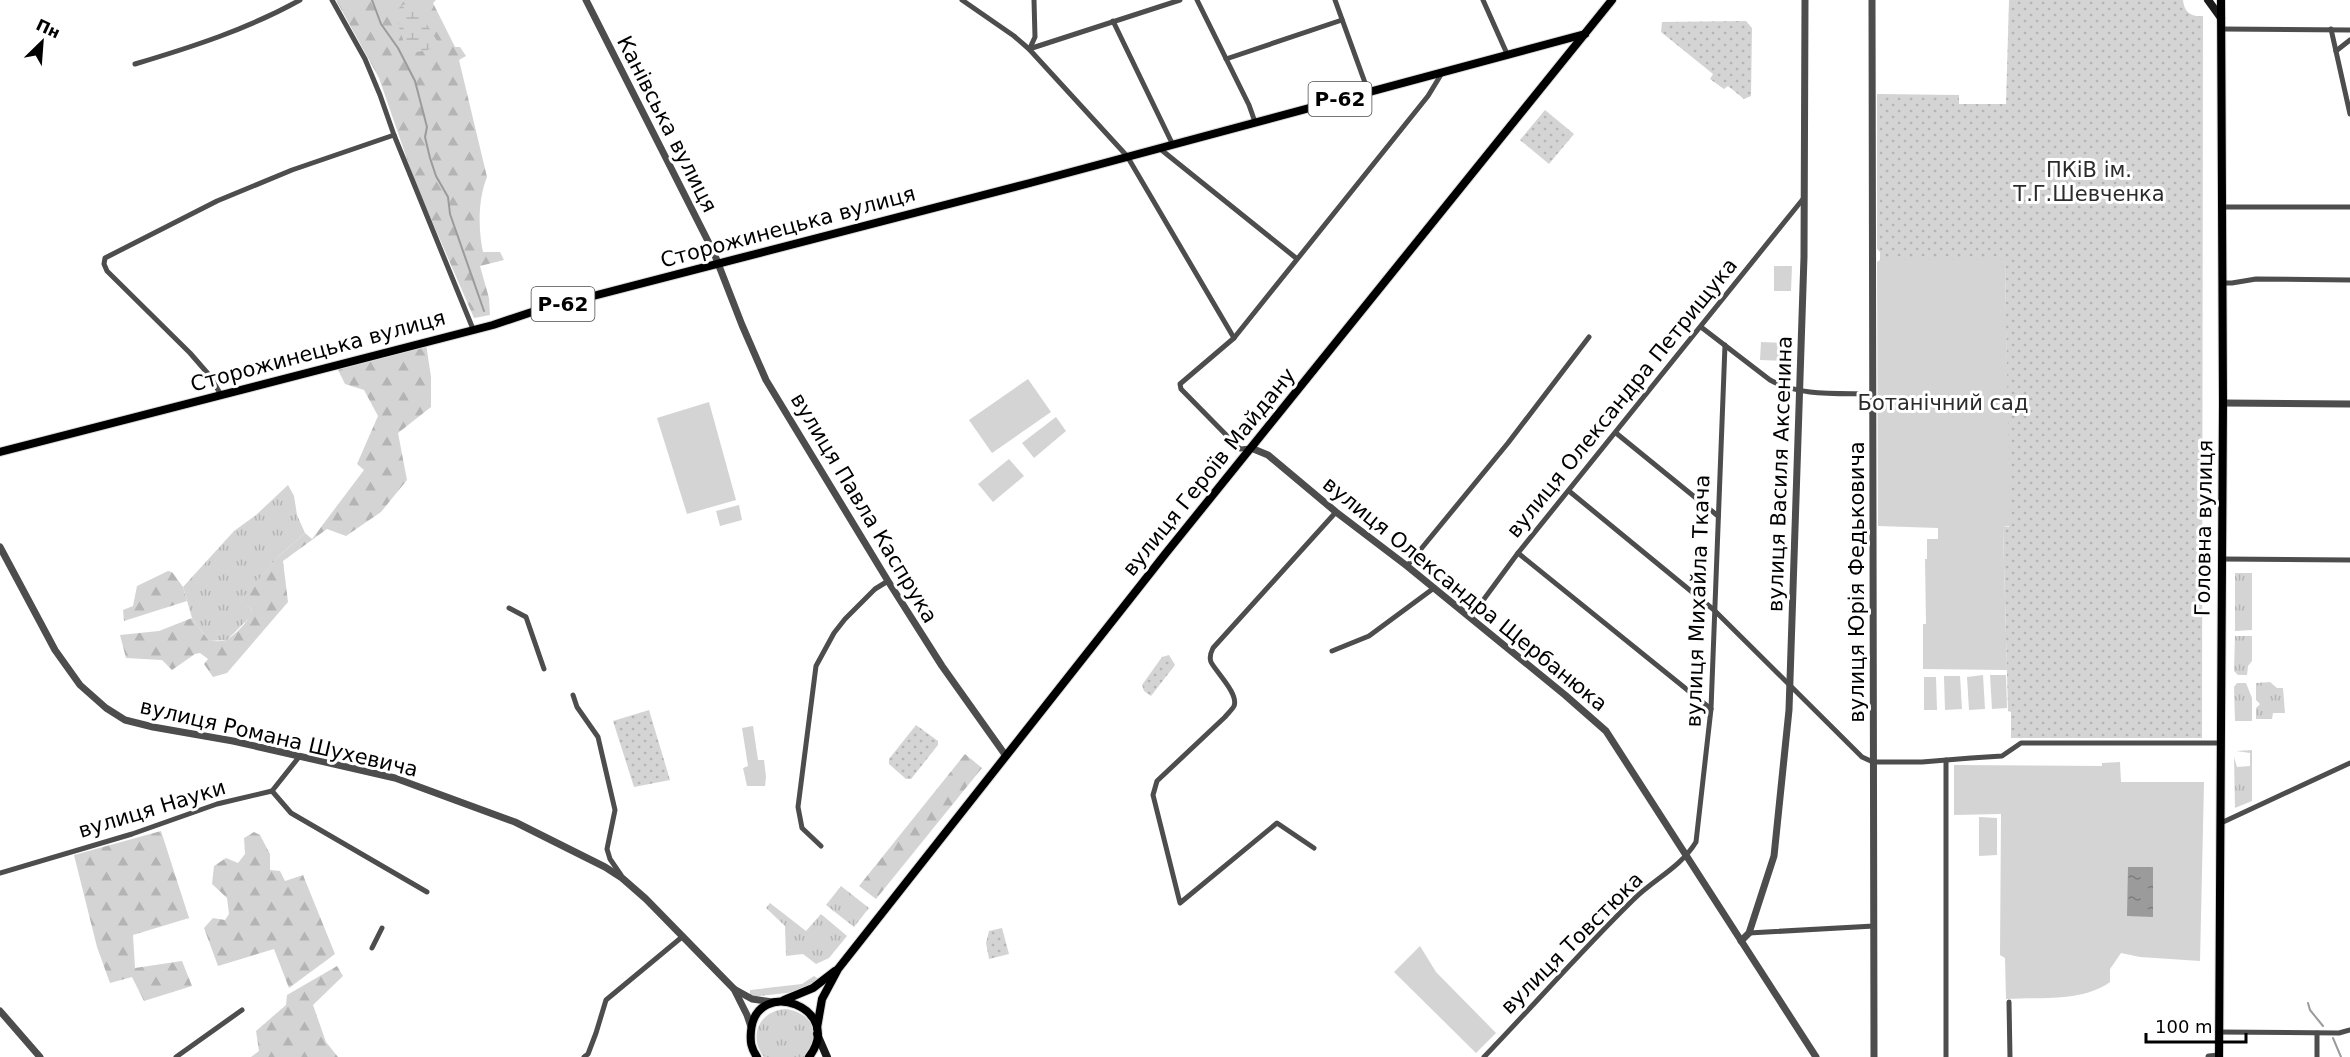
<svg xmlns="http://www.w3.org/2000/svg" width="2350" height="1057" viewBox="0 0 2350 1057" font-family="'DejaVu Sans',sans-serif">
<defs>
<pattern id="grass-tufts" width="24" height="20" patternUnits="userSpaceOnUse" patternTransform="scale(1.5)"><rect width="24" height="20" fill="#d4d4d4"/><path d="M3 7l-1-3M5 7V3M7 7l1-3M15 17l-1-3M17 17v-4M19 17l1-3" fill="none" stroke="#b4b4b4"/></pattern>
<pattern id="forest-firs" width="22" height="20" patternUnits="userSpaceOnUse" patternTransform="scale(1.5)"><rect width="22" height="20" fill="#d4d4d4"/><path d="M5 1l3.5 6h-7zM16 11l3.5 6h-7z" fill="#b4b4b4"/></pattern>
<pattern id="wetland-marsh" width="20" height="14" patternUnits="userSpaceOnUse" patternTransform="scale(1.5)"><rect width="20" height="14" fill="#d4d4d4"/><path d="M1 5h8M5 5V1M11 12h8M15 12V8" fill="none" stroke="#b4b4b4"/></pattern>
<pattern id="park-dots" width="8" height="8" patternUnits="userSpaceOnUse" patternTransform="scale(1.5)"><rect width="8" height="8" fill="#d4d4d4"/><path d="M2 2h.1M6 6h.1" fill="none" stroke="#b4b4b4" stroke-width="1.8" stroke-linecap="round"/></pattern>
<pattern id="water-ripples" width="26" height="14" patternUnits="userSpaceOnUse" patternTransform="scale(1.5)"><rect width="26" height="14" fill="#9b9b9b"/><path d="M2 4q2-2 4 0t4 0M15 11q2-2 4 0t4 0" fill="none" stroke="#7c7c7c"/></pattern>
</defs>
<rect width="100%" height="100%" fill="#fff"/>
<g fill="url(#grass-tufts)">
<polygon points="288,485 294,496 297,515 305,533 279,556 240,602 252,609 251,616 227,640 209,641 192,618 183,587 234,531 256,515"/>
<polygon points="2235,573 2252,573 2252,630 2235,631"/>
<polygon points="2235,636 2252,636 2252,661 2248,666 2247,675 2238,675 2234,671"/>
<polygon points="2270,682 2277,688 2283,688 2285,713 2273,713 2272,719 2256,719 2256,708 2260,704 2256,700 2256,683"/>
<polygon points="2237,683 2246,683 2252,698 2252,721 2235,721 2234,687"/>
<polygon points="2252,750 2252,801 2235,808 2234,757 2237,767 2250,766 2250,753 2236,751"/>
<polygon points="841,886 869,908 854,927 826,905"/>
<polygon points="770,903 806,931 821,914 847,936 829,958 816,964 803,954 786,956 785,926 766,908"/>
<polygon points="814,976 819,979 804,991 750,997 750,990 802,984"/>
<path d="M785,1009c15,1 31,12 28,29 0,6 -5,13 -8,19h-41c-16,-20 -5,-46 21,-48z"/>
</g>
<g fill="url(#forest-firs)">
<path d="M336,0h100l-3,3 22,44h5l6,9 -7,4 28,117c-9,22 -9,52 -4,75h17l4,8 -24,6 9,32 1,17 -16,3 -59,-136 -36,-104z"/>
<path d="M426,344l5,33v30l-33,26 9,47 -26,32 -35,24 -19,-7 -44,32 5,41 -61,71 -14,4 -9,-13 4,-5 -8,-6 -5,1 -23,16 -10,-10 -36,-2 -6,-23 39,-4 33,-13 17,23c6,0 14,1 19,-2 9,-6 23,-20 24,-30l-13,-7 40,-46 26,-23 7,6 52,-69 -7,-6 21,-48 -14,-26 -19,-6 -8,-16z"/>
<polygon points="168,571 172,572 183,587 187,601 124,621 123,610 133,606 137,586"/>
<polygon points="965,754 982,768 876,899 859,886"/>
<polygon points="161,831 189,918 133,935 135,968 182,961 192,986 144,1001 132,977 110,983 97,947 74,855"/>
<polygon points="254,832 260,835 270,854 270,870 280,871 285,881 303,875 335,954 289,988 274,949 218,966 204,928 213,918 225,920 229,914 227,898 212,884 214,866 226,858 238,863 245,854 244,838"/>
<polygon points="337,966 343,976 313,1005 326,1042 338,1057 251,1057 259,1051 256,1031 286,1005 287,995"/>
</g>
<path fill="url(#wetland-marsh)" d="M404,4l14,6 21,34c-7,6 -20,8 -30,9 -4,-5 -13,-34 -14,-42z"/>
<g fill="url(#park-dots)">
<path d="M2009,0h174c1,12 8,17 20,16l-1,722h-191v-26l-3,-1 -5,-184h6l-4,-267h-125v-8l-3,-3v-155l82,1v9h47z"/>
<polygon points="1746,21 1752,28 1751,96 1744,99 1728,86 1724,89 1710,79 1713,74 1661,32 1662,22"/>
<polygon points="1545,110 1574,134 1549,164 1520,140"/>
<polygon points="1169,655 1175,665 1151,696 1144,691 1142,685 1162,657"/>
<polygon points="649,710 670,780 634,787 613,721"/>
<polygon points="916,725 938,741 938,745 911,779 906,779 889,764 889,759"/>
<polygon points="1002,928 1009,954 989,959 986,943 989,931"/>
</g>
<g fill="#d4d4d4">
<polygon points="1880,260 2005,260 2010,526 2003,527 2007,670 1923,669 1923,624 1926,624 1925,559 1927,559 1927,539 1938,539 1938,528 1878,526 1877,262"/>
<polygon points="1774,266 1792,266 1791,291 1774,291"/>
<polygon points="1761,342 1791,343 1790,361 1760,360"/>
<polygon points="1028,379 1051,412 992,453 969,420"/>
<polygon points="709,402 736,500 687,514 657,418"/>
<polygon points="1056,417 1066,431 1034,458 1022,443"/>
<polygon points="1009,459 1024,476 993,502 978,484"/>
<polygon points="739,505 742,520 720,526 716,511"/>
<polygon points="1983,675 1985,709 1969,710 1967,677"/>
<polygon points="1990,675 2006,675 2007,708 1992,709"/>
<polygon points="1944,676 1960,676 1962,709 1945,710"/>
<polygon points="1924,677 1936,677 1937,710 1924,710"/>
<polygon points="753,726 758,760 764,760 766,777 765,786 747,786 743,768 748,766 742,728"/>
<path d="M2120,762l1,20h83l-4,179 -60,-4 -19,-4 -11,16v13c-27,20 -71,15 -104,17l-1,-41 -5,-3 1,-141 -47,1v-50l148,1v-3z"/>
<polygon points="1979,817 1997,818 1997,855 1979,856"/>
<polygon points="1420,946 1436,972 1496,1033 1476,1053 1394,972"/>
</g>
<polygon fill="url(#water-ripples)" points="2128,867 2153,867 2153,917 2127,916"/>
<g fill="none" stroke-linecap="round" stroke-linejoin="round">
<g stroke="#9b9b9b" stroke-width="2">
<polyline points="372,0 381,24 398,48 415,81 427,127 425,137 430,158 436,176 448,197 450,214 484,311"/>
<polyline points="2308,1003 2310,1010 2323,1026"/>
<polyline points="2333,1038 2341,1057"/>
</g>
<g stroke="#dbdbdb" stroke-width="10">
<g id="primary">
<polyline points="0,452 493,325 535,311 1030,183 1585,34"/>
<polyline points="784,1000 813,988 835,971"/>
<polyline points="817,1028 822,999 838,969 1166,553 1612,0"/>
<path d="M757,1057c-6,-9 -7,-15 -6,-26 5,-56 95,-23 58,26"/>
<polyline points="2219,1057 2223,403 2221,0"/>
</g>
</g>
<g stroke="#4d4d4d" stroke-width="5">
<polyline points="332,0 365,59 380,95 394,135 473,329"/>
<polyline points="962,0 1014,36 1029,49 1127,156 1234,338"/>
<polyline points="1197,0 1249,105 1255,122"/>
<polyline points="1335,0 1368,91"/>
<polyline points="1483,0 1508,56"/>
<polyline points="1113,21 1172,143"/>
<polyline points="2221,29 2350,30"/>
<polyline points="2331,29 2350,114"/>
<polyline points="1030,48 1035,37 1034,0"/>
<polyline points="1029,49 1180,0"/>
<polyline points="2336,51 2350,40"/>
<polyline points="1226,59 1342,20"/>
<path d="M135,64c57,-17 113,-35 165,-64"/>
<polyline points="1159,148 1296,258"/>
<polyline points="2223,207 2350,207"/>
<polyline points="2222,283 2232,283 2256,279 2350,280"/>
<path d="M1701,327l69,53c31,17 68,13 103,14"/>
<polyline points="221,395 210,376 190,353 107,271 104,264 105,258 217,201 292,170 394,135"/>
<polyline points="1616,433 1718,516"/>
<polyline points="1251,448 1240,449 1181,389 1180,384 1234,338 1428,96 1442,73"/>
<polyline points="1569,491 1714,610 1862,757 1873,762 1922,762 1971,758 2002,756 2021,743 2220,743"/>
<polyline points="1518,553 1711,709"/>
<polyline points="2222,559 2350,560"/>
<polyline points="1407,566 1508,443 1589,337"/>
<polyline points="509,608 526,617 544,669"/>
<polyline points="1470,618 1518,553 1803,199"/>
<polyline points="1332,651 1369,636 1434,588"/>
<polyline points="573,695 577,707 598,737 615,810 607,849 610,859 621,875"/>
<polyline points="272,791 291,813 427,892"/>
<polyline points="2221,823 2350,763"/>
<polyline points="821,846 802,828 798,807 816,666 834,633 845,619 875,589 888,581"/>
<path d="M1314,848l-37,-25 -97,80 -27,-108 4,-14 68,-64c2,-3 7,-7 9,-11 5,-12 -18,-34 -23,-44 -2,-5 0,-10 2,-14l123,-136"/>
<polyline points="0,873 132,834 217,804 272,791 299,757"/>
<polyline points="1749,933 1874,926"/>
<polyline points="372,948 382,928"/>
<polyline points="2009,1002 2010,1057"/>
<polyline points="2218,1032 2339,1033 2350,1030"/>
<polyline points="2317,1033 2317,1057"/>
<polyline points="176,1057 242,1010"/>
<polyline points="584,1057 588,1054 596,1033 606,1000 682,937"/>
<path d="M1484,1057c50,-52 97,-106 149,-157 21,-21 47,-32 63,-58l15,-133 14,-364"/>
<polyline points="1946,1057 1946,760"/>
</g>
<g stroke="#4d4d4d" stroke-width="7">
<polyline points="586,0 714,253 742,325 766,380 888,581 942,666 1006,756"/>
<polyline points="1872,0 1874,1057"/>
<polyline points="2223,403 2350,404"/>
<polyline points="1251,448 1268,455 1336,512 1407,566 1565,695 1606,731 1816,1057"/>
<polyline points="0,547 55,650 80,685 106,708 125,720 153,727 233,741 395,778 515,822 605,867 622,878 646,899 734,989 747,1015 751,1027"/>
<polyline points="1741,941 1749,933 1774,856 1789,710 1804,257 1805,0"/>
<polyline points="734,989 752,999 773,1002"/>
<polyline points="0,1011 40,1057"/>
<polyline points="2209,1057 2219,1056"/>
</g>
<g stroke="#1a1a1a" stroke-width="8">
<polyline points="2208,0 2221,18"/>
<polyline points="817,1034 827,1057"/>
</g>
<use href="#primary" stroke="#000" stroke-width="8"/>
</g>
<g text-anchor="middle" stroke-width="6" stroke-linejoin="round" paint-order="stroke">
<g fill="#fff" stroke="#4c4c4c" stroke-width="1.5">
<rect x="1308.5" y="82" width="63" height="34" rx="4.5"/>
<rect x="531.5" y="287" width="63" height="34" rx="4.5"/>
</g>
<g font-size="20" font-weight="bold" fill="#000">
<text x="1340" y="106">Р-62</text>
<text x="563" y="311">Р-62</text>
</g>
<g font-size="21" fill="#000" stroke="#fff">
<text transform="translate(667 124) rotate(63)" y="7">Канівська вулиця</text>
<text transform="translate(788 227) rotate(-15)" y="7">Сторожинецька вулиця</text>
<text transform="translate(318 351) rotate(-15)" y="7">Сторожинецька вулиця</text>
<text transform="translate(1622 398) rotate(-51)" y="7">вулиця Олександра Петрищука</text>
<text transform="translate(1209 472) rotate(-51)" y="7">вулиця Героїв Майдану</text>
<text transform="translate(1780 474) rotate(-88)" y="7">вулиця Василя Аксенина</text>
<text transform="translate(864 508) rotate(59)" y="7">вулиця Павла Каспрука</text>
<text transform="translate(2204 528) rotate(-89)" y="7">Головна вулиця</text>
<text transform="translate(1857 582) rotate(-90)" y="7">вулиця Юрія Федьковича</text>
<text transform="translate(1465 594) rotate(39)" y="7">вулиця Олександра Щербанюка</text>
<text transform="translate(1698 601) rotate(-88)" y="7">вулиця Михайла Ткача</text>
<text transform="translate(279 738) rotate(13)" y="7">вулиця Романа Шухевича</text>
<text transform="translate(152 809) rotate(-17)" y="7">вулиця Науки</text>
<text transform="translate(1572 943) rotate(-45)" y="7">вулиця Товстюка</text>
</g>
<g font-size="21" fill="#2b2b2b" stroke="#fff">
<text x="2089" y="177">ПКіВ ім.<tspan x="2089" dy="24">Т.Г.Шевченка</tspan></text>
<text x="1943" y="410">Ботанічний сад</text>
</g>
</g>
<g transform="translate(42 42) rotate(25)" stroke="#ffffff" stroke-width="4.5" paint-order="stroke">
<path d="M0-4.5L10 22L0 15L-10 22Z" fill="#000000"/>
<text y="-9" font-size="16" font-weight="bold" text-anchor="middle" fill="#000000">Пн</text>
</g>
<path d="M2146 1033v9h100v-9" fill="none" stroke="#000000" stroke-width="3"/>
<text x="2155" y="1033" font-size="18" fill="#000000" stroke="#ffffff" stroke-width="4.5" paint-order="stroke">100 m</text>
</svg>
